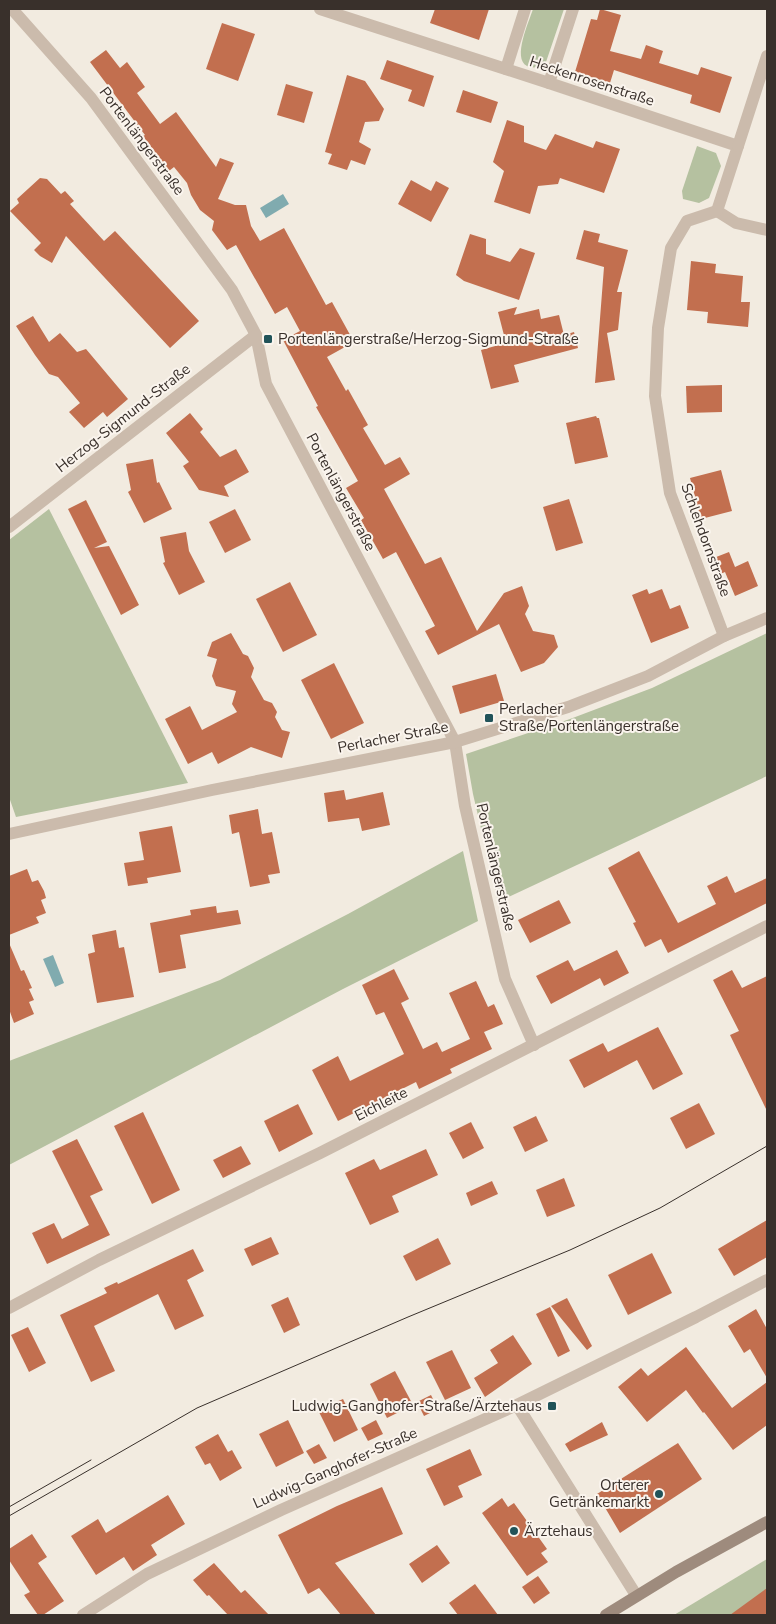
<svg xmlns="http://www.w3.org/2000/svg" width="776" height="1624" viewBox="0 0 776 1624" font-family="'Nunito Sans',sans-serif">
<rect width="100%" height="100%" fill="#f2ebe0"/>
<g fill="#b5c1a0">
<path d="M533,9h31l-18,53c-7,5 -11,7 -19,4 -15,-8 2,-44 6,-57z"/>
<polygon points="697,146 716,153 721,166 709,198 699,203 683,199 682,191"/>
<polygon points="49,509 188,783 16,817 9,797 9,540"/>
<polygon points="767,633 767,776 498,902 473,794 466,754 570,719 652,688"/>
<polygon points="463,851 478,921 343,989 9,1165 9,1061 220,980 348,914"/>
<polygon points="767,1559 767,1615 674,1615"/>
</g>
<g fill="#80abaf">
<polygon points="283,194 289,204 266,218 260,208"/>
<polygon points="53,955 64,983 55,987 43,959"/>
</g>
<g fill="#c26f4f">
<polygon points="435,9 489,9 479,40 430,23"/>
<polygon points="600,9 621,15 610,51 641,59 646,45 663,51 659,63 698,75 701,67 732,77 720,113 690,103 692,95 614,70 610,83 575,72 591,19 597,20"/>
<polygon points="222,23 255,34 238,81 206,69"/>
<polygon points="106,50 120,68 127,62 145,87 137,93 160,124 176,112 216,167 220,158 234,163 218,199 235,205 246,205 251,226 260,241 284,228 326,305 332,302 354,342 327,357 346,391 348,389 368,425 363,428 385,465 400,457 410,474 384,489 425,564 441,557 477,631 504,593 522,586 529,606 525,614 533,631 554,635 558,647 544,663 521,672 499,624 438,655 425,631 435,626 396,552 383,559 361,520 364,518 346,488 358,481 316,407 318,406 283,340 300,331 287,307 275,314 236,245 227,250 212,230 214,221 200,210 191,195 187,183 174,167 169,171 143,136 145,135 90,62"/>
<polygon points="387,60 434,76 424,107 408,101 412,90 380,79"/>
<polygon points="347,75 365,81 384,109 379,121 365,122 359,142 371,149 365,165 351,160 347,170 328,164 332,154 325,152"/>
<polygon points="286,84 313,92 304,123 277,115"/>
<polygon points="463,90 498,102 491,123 456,112"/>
<polygon points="507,120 524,126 524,142 546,150 555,134 593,148 596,141 620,149 604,193 560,178 558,184 538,186 530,214 494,202 504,171 493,162"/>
<polygon points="40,178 47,179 61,194 65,191 74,201 70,204 104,241 115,231 199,321 170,348 66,236 52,263 40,256 34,250 41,243 10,211 19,203 17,199"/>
<polygon points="411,180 431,191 436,181 449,188 431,222 398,204"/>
<polygon points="584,230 600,234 598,242 628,250 617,292 622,292 618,330 607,333 615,380 595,383 604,267 576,259"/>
<polygon points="470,234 486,239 486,254 510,262 520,248 535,253 519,300 464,281 456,275"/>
<polygon points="691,261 716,264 715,273 743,276 741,302 750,302 748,327 707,323 708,312 687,310"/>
<polygon points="517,307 514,315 539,309 541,319 559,315 564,335 574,332 578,348 514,365 519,382 491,389 481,350 506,343 498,312"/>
<polygon points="33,316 49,342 60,333 77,352 86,349 128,399 107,417 103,412 84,428 69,412 80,403 58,377 49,374 35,355 16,326"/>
<polygon points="722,385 722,412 687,413 686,386"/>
<polygon points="190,413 203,429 200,432 220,457 236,449 249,472 224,486 229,497 199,490 183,466 189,462 166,433"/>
<polygon points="596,416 597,418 599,418 608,457 575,464 566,423"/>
<polygon points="153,459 157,483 159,482 172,509 144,523 128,492 131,490 126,464"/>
<polygon points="721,470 732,511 701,519 690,478"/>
<polygon points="569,499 583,543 556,551 543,507"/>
<polygon points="86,500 107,542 94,548 109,546 139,605 121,615 68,509"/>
<polygon points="235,509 251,540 225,553 209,522"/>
<polygon points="186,532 189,551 205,582 179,595 163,563 165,562 160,537"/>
<polygon points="729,552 735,567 748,561 758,586 735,596 725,572 718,575 711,559"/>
<polygon points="290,582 317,635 283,652 256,599"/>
<polygon points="647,589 649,594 662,589 670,609 680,605 689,628 651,643 632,595"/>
<polygon points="231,633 243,654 248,656 254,668 251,677 264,700 272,703 277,712 275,717 282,730 290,732 282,758 251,747 218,764 212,752 188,764 165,719 190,706 202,730 237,712 232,704 236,691 216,686 212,676 217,659 207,656 212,642"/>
<polygon points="334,663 364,723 331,739 301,680"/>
<polygon points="496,674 504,701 460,714 452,686"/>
<polygon points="344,790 346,800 383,792 390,825 362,831 359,818 328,822 324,793"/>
<polygon points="258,809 262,834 272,832 280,873 268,875 270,883 250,887 239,832 232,834 229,815"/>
<polygon points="172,826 181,872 147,878 148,883 128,886 124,863 144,860 139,832"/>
<polygon points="639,851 678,923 716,904 707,886 727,876 735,893 767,878 767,903 668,953 661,939 645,947 633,923 636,922 608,868"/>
<polygon points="27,869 32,882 38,880 44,891 46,898 41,900 46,913 36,917 39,923 9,935 9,876"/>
<polygon points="559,900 571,923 530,943 518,920"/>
<polygon points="216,906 217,913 238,910 241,924 180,935 186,968 159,973 150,923 191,915 190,910"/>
<polygon points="116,930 119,948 124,947 134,997 97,1003 88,954 95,952 92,935"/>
<polygon points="9,943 21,971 24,970 32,988 29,989 34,1000 29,1002 34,1014 14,1023 9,1009"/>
<polygon points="617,950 629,973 604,986 600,978 551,1004 536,976 568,960 574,971"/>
<polygon points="394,969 409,999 401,1003 423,1049 437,1042 442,1052 470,1039 449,993 476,981 488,1007 494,1004 503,1024 484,1032 492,1049 450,1069 452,1073 419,1089 416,1082 338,1121 312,1070 338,1056 350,1081 404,1054 384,1012 376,1015 362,985"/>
<polygon points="732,970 742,988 767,976 767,1111 730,1035 739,1031 713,980"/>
<polygon points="658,1027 683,1074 653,1090 637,1060 584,1088 569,1060 603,1043 608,1052"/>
<polygon points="699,1103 715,1134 686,1149 670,1118"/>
<polygon points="298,1104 313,1134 279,1152 264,1121"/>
<polygon points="143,1112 180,1190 152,1204 114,1126"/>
<polygon points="536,1116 548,1141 525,1152 513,1127"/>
<polygon points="471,1122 484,1148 463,1159 449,1133"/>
<polygon points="77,1139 103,1190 90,1196 110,1235 47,1264 32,1233 54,1223 62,1239 89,1225 52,1151"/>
<polygon points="241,1146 251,1164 223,1178 213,1160"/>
<polygon points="426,1149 438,1175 392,1196 399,1212 370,1225 345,1173 374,1159 380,1170"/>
<polygon points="564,1178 575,1206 547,1217 536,1190"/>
<polygon points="492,1181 498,1194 471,1206 466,1193"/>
<polygon points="767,1220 767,1257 734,1276 718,1249"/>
<polygon points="271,1237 279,1254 252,1266 244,1249"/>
<polygon points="438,1238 451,1264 416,1281 403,1256"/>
<polygon points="193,1249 204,1271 187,1280 204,1316 175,1330 158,1294 94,1326 115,1371 91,1382 60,1315 107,1293 104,1288 117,1282 118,1284"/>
<polygon points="652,1253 672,1293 628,1315 608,1275"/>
<polygon points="288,1297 300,1325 284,1333 271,1305"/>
<polygon points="567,1298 592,1346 587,1350 551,1306"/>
<polygon points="550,1307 570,1351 558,1357 536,1314"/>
<polygon points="756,1309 767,1329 767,1378 750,1349 744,1353 728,1326"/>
<polygon points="28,1327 46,1363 29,1372 11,1335"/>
<polygon points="513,1335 532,1364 485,1397 474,1378 498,1363 490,1350"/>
<polygon points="686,1347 732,1408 767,1382 767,1425 733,1450 704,1412 703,1413 686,1390 647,1422 618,1387 641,1368 648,1376"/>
<polygon points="452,1350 471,1388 445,1400 426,1362"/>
<polygon points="395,1371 413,1405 387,1418 370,1384"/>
<polygon points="431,1395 438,1409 424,1416 417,1402"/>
<polygon points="343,1399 358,1430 334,1442 318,1410"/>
<polygon points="288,1420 304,1453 276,1467 259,1434"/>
<polygon points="376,1420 383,1434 368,1441 361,1428"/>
<polygon points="602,1422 608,1435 570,1452 565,1444"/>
<polygon points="218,1434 228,1452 232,1450 242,1468 220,1481 210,1463 205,1465 195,1447"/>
<polygon points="678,1443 702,1479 620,1533 597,1494"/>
<polygon points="319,1444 327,1458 314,1464 306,1451"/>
<polygon points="470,1449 482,1475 458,1486 463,1497 444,1506 426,1469"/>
<polygon points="382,1487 403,1534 335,1563 376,1615 341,1615 319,1588 308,1594 278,1535 337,1506"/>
<polygon points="168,1495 185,1524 151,1545 157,1555 133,1571 124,1557 96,1575 71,1536 98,1519 106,1533"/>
<polygon points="502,1498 508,1507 514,1503 547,1549 541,1553 548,1562 527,1576 482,1513"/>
<polygon points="32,1534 47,1557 38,1563 64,1601 43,1615 38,1615 24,1595 30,1592 9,1560 9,1549"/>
<polygon points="437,1545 450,1563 422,1583 409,1564"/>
<polygon points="214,1563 241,1593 245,1590 269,1615 228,1615 209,1595 207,1596 193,1580"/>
<polygon points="538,1576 550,1593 534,1604 522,1587"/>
<polygon points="475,1584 498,1615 458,1615 449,1603"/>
<polygon points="767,1588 767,1615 730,1615"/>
</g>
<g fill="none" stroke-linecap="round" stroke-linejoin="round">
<g stroke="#cbbbac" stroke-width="12">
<polyline points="12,9 91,98 232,290 256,335 266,384 455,742 465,806 505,979 534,1045"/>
<polyline points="320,9 549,83 738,146 717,211 736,223 767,230"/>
<polyline points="506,69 525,9"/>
<polyline points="549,83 573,9"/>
<polyline points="738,146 767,56"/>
<polyline points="717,211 687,221 671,248 658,328 655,396 670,493 724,636"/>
<polyline points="9,527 256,335"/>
<polyline points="9,834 212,790 455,742 568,707 648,676 724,636 767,618"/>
<polyline points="9,1308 99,1260 320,1153 767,926"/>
<polyline points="517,1405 636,1595"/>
<polyline points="83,1615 147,1574 281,1510 517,1405 696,1317 767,1280"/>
</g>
<polyline stroke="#9e8b7d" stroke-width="12" points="606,1615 676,1572 767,1522"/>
<g stroke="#39302b" stroke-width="1">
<polyline points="9,1507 91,1460"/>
<polyline points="9,1516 197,1408 408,1317 570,1250 660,1208 767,1146"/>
</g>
</g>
<g fill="#215359" stroke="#faf4ed" stroke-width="2">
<rect x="263" y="334" width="10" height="10" rx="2.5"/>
<rect x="484" y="713" width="10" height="10" rx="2.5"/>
<rect x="547" y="1401" width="10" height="10" rx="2.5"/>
<circle cx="659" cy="1494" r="5"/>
<circle cx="514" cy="1531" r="5"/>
</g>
<g text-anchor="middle" stroke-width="4" stroke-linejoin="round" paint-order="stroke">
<g font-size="15" fill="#39302b" stroke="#faf4ed">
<text transform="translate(592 81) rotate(18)" y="5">Heckenrosenstraße</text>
<text transform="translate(142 141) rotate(53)" y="5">Portenlängerstraße</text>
<text transform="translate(123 418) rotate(-38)" y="5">Herzog-Sigmund-Straße</text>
<text transform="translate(341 492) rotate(62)" y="5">Portenlängerstraße</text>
<text transform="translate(706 540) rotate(70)" y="5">Schlehdornstraße</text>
<text transform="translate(393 737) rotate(-11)" y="5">Perlacher Straße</text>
<text transform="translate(496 867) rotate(77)" y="5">Portenlängerstraße</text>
<text transform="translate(381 1104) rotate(-27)" y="5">Eichleite</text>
<text transform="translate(335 1468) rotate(-24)" y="5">Ludwig-Ganghofer-Straße</text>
</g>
<g font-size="15" fill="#39302b" stroke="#faf4ed" text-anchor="start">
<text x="278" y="344">Portenlängerstraße/Herzog-Sigmund-Straße</text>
<text x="499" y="714">Perlacher<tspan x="499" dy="17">Straße/Portenlängerstraße</tspan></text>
<text x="542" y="1411" text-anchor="end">Ludwig-Ganghofer-Straße/Ärztehaus</text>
<text x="649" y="1490" text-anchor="end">Orterer<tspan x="649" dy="17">Getränkemarkt</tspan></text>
<text x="524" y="1536">Ärztehaus</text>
</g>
</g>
<rect width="776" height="1624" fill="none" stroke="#39302b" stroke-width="20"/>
</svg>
